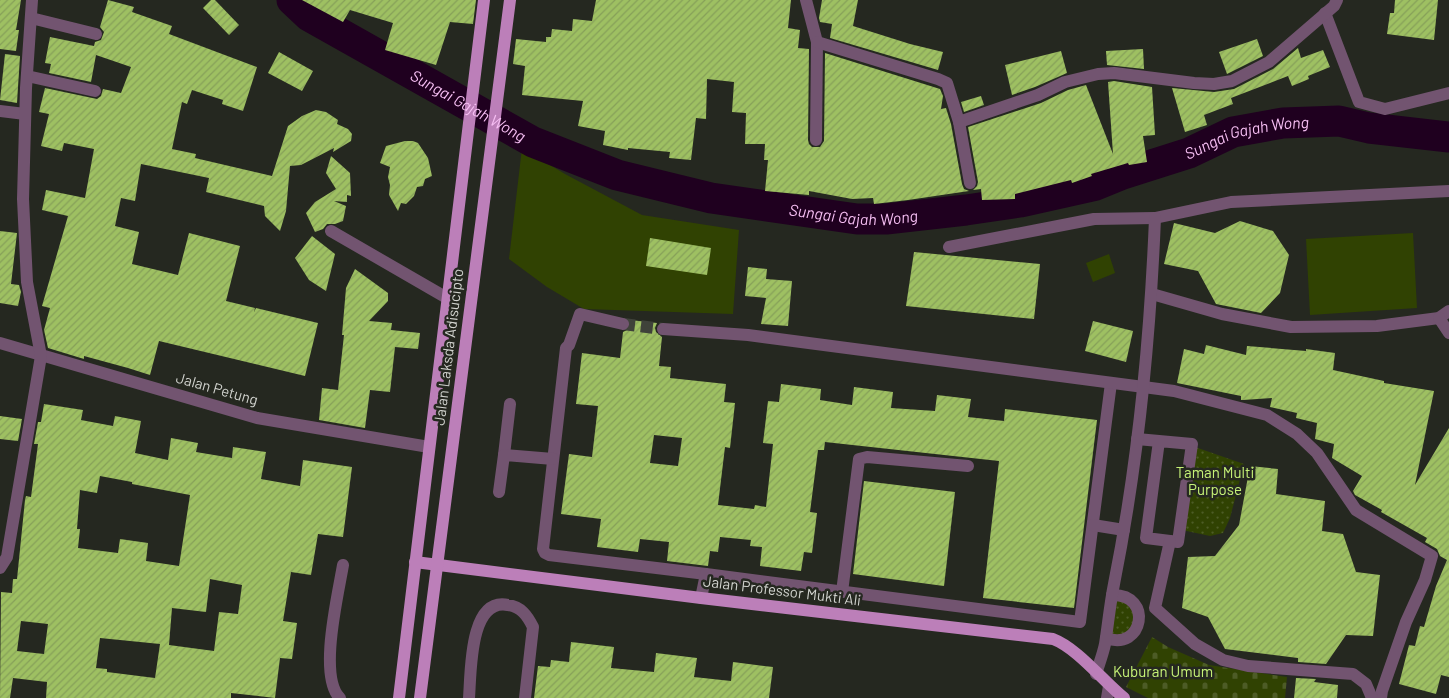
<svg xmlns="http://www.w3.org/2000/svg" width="1449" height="698" viewBox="0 0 1449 698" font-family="Barlow,sans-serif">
<defs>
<pattern id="cemetery-stones" width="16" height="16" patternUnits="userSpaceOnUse" patternTransform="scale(1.25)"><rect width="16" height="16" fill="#304202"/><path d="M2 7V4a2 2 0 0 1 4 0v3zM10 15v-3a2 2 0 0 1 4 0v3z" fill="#4d5c26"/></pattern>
<pattern id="park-dots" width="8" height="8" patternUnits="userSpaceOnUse" patternTransform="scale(1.25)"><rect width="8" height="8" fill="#304202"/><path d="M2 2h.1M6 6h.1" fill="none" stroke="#4d5c26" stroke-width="1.8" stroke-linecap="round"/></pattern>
<pattern id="building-hatch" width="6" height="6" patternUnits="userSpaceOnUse" patternTransform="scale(1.25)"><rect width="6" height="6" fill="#9ec062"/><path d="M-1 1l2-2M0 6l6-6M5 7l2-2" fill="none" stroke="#86a059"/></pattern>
</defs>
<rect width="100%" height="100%" fill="#252820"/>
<polygon fill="url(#cemetery-stones)" points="1152,637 1168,647 1209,665 1287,677 1285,698 1148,698 1126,687"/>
<g fill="url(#park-dots)">
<polygon points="1195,447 1244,464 1230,518 1223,533 1210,536 1182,530"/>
<polygon points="1113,596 1131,601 1136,628 1111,639"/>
</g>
<g fill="#304202">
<polygon points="522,148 565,174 642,215 739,230 733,314 584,309 547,287 509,259"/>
<polygon points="1413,233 1417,308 1310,315 1306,239"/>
<polygon points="1109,254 1115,273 1093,282 1086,263"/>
</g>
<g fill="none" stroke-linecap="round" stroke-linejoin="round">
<path stroke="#1f001f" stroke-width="31" id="s1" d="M292,0l17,16 224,126 84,33 94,23 146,21h29l80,-9 54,-8 76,-17 27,-11 66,-21 44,-21 50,-9 56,-2 30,7 80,9"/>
</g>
<g fill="url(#building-hatch)" fill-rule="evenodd">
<polygon points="0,0 21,0 16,30 19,30 16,51 0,49"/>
<polygon points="108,0 134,7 132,12 172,26 169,34 257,67 243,111 222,104 223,100 192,90 187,104 182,102 172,149 196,154 195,158 272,176 288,126 302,116 316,110 326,112 338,120 337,124 348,129 352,134 351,141 333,152 334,148 301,165 290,166 286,211 280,231 265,216 264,206 206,192 209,178 141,164 135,201 121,198 115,226 139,232 132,264 178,275 189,233 240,246 226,301 255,308 254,312 256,308 318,323 305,376 159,341 150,375 128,368 84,356 84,359 48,348 44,330 50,308 42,306 68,216 42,210 46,190 85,198 94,149 64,143 62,151 41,146 49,114 39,112 45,88 97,99 101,96 103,89 121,93 131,67 96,55 91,82 49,73 51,64 45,63 50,37 94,46 95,42 101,40 104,32 100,27"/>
<polygon points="211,0 215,0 239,25 229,35 203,8"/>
<polygon points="302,0 476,0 473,24 450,22 436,65 385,50 393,23 350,10 343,22"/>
<polygon points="596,0 791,0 788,28 800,30 798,48 809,49 808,140 809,144 812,147 820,147 824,141 825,53 940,89 943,96 941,109 946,108 951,124 962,184 964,189 969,191 908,200 874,204 873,198 852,199 809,191 809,195 765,191 768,160 764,160 765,144 745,144 746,113 732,112 734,82 707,79 706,119 696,118 691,160 669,158 670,152 628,148 628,150 603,145 605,131 578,126 583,101 522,95 525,66 513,64 516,39 546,42 546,37 551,37 552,29 572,31 573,19 592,21"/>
<polygon points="822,0 858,0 853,26 910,44 943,52 938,70 830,38 832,24 820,22 819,18"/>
<polygon points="1395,0 1438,0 1434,40 1387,34 1390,13 1394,13"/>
<polygon points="1257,39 1263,56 1227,74 1219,52"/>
<polygon points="1298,48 1301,58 1323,50 1330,67 1308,76 1309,79 1292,86 1288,76 1231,98 1233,104 1204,115 1207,125 1185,132 1172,88 1214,92 1234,89 1273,69"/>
<polygon points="1143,49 1144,69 1107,65 1106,51"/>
<polygon points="1061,51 1067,73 1035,87 1012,95 1005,65"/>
<polygon points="279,52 313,71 302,91 268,73"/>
<polygon points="5,54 20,56 17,103 0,100"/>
<polygon points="1114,81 1152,87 1155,135 1143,136 1147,162 1129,165 1128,163 1091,174 1092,176 1072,183 1071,180 1015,194 1015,199 982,200 981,189 973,190 977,186 978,182 968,127 1041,103 1068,90 1086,85 1113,154 1108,82"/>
<polygon points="981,96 984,105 964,112 961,102"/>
<polygon points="405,141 413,141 418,143 428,158 432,176 425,179 423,186 417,187 414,196 406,204 401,203 398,211 389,195 390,185 388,177 390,167 380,163 386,146"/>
<polygon points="331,156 350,173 351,196 347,195 347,202 334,201 346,206 343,221 335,224 327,224 323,229 315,232 306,213 315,202 336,189 326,173"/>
<polygon points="1240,221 1273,231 1289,255 1280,293 1261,313 1216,304 1198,271 1164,264 1174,223 1215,233"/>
<polygon points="0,231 17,233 11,284 19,285 21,292 18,306 0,303"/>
<polygon points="312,236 335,254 326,291 309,280 295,258"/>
<polygon points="650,238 711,248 707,275 646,266"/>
<polygon points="914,252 1040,264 1034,319 906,306"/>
<polygon points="748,267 767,269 766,279 792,281 788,326 761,324 766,298 745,296"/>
<polygon points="355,269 388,293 388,301 369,321 392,323 391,330 420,333 418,349 395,347 390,392 370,390 365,428 319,420 322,388 338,390 344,335 342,335 346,288"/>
<path d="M630,320l27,3 -2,5 1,4 6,5 -3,29 12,1 -1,11 56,6 -2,18 11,1 -5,45 -5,-1 -7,58 36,4 1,-4 11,2 7,-63 -10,-1 5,-42 11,1 2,-18 40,5 -1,11 32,5 2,-18 39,5 -2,16 44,3 2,-16 34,4 -3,18 36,4 1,-12 92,11 -23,188 -91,-10 16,-137 -174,-19 -1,8h-6l-8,62 7,1 -5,40 -8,-1 -3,19 -41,-5 2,-19 -12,-1 1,-6 -31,-3 -2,15 -8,-1 -2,15 -41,-5 2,-19 -29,-3 -2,13 -41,-5 4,-28 -40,-5 8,-60 23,3 6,-51 -22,-2 6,-51 38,5 3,-26 6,-3 2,-4zM654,435l28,3 -4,28 -28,-3z"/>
<polygon points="1093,321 1133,331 1126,362 1085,351"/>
<polygon points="1206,345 1246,355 1247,346 1306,351 1306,349 1335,353 1333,370 1384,381 1384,383 1434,391 1415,485 1449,428 1449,677 1441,675 1436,694 1399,684 1409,645 1415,646 1420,626 1424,627 1436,586 1447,560 1440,556 1437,549 1425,542 1427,538 1381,512 1382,510 1355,495 1353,491 1362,476 1332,458 1334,444 1315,439 1317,423 1296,418 1297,413 1270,407 1272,398 1243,400 1241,400 1241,396 1177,383 1184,349 1204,354"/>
<path d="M44,404l39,6 -2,10 32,6 2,-10 26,5 -6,32 33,7 3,-22 27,5 -2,9 36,6 1,-11 33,5 -5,27 39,7 3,-26 49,7 -9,70 -25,-3 -7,41 -20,-3 -8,49 14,2 -5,36 -12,-1 -5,40 -44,-5v5h-185l1,-16 -34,-4 -3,20h-10l1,-106 11,1 1,-14h4l8,-79 1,-4 5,1 7,-53h-4l4,-22h3zM100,476l32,6v2l58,11 -11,71 -33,-5 2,-18 -28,-4 -2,14 -40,-5 2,-19h-3l3,-39 17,3zM210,579l32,6 -4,29 -19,-2 -5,39 -45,-6 3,-37 34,4zM21,621l27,3 -4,30 -27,-3zM100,638l60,6 -5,34 -48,-6v-3l-11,-1z"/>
<polygon points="0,416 22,419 18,441 0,439"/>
<polygon points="1250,466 1278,469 1276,494 1325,501 1322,531 1343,534 1356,572 1380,575 1373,636 1346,635 1326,664 1298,662 1298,658 1225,649 1208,617 1182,608 1188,557 1215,556 1239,525"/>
<polygon points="864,481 955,492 944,586 853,574"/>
<polygon points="571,642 614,647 611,668 654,672 656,653 697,658 694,677 731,681 733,662 773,667 769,698 534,698 538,666 550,667 551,660 569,662"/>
<polygon points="1296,678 1316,679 1314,682 1338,685 1337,698 1294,698"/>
</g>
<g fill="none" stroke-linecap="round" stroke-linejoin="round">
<polyline stroke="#3f423a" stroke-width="12" stroke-dasharray="12 6" stroke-linecap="butt" points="623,324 663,329"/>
<g stroke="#725470" stroke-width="12">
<polyline points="806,0 817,42 816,140"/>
<polyline points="1325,13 1359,102 1385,109 1449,93"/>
<polyline points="31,18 96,34"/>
<polyline points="817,42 938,79 947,83 959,122 970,183"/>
<polyline points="27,76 95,91"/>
<polyline points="0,111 25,114"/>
<polyline points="959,122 1038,95 1065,82 1098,74 1114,73 1194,83 1214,84 1232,81 1269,62 1334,6 1337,0"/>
<polyline points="331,231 447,298"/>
<polyline points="949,247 1094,219 1155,218 1231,202 1449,191"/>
<polyline points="1152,294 1222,314 1291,327 1377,326 1439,318 1449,311"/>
<polyline points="1439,318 1449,333"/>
<polyline points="623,324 580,314 569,345 566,348 543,549 545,553 549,555 706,574 1080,622 1111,383"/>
<polyline points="663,329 748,335 1174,391 1267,415 1297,434 1317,453 1356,510 1432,556 1425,580 1406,622 1382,691 1381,698"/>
<polyline points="0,343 257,418 429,447"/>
<polyline points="1137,439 1159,441 1146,538 1178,542 1192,444 1159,441"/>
<polyline points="504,455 510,404"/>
<polyline points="499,492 504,455 553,459"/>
<polyline points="1093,525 1124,530"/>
<polyline points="1170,541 1155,608 1195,644 1223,660 1248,666 1353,674 1366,684 1372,698"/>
<polyline points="0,568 7,557 41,356 27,282 23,199 26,88 32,0"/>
<polyline points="842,592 859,459 867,457 968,466"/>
<polyline points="701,598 706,574"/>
<path d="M1106,638c37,14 48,-44 6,-43"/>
<path d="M1096,674c3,-10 7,-20 9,-30 3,-19 5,-40 9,-60 24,-120 36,-243 41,-366"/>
<path d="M340,698c-22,-21 -2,-103 3,-133"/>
<path d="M469,698c2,-25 0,-101 39,-93 13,2 19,10 25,22l-8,71"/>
<polyline points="1107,698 1109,686"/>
</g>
<g stroke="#bc7fb9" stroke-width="12">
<path d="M415,562l286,36 352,41c24,9 50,42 71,59"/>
<polyline points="399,698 484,0"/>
<polyline points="420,698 510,0"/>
</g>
</g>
<g text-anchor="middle" stroke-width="5" stroke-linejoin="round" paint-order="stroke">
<g font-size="15" fill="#d1d3ce" stroke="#252820">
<text transform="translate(449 347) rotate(-83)" y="5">Jalan Laksda Adisucipto</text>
<text transform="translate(217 389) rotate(16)" y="5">Jalan Petung</text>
<text transform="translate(782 591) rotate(7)" y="5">Jalan Professor Mukti Ali</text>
</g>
<g font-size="15" fill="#c6f277" stroke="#252820">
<text x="1215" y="478">Taman Multi<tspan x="1215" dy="17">Purpose</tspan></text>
<text x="1163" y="677">Kuburan Umum</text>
</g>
<g font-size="16" font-style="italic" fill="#f6bef3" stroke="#252820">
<text dy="6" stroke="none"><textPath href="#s1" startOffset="206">Sungai Gajah Wong</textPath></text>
<text dy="6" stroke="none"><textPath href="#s1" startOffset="1016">Sungai Gajah Wong</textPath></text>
<text dy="6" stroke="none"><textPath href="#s1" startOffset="611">Sungai Gajah Wong</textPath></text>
</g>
</g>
</svg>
